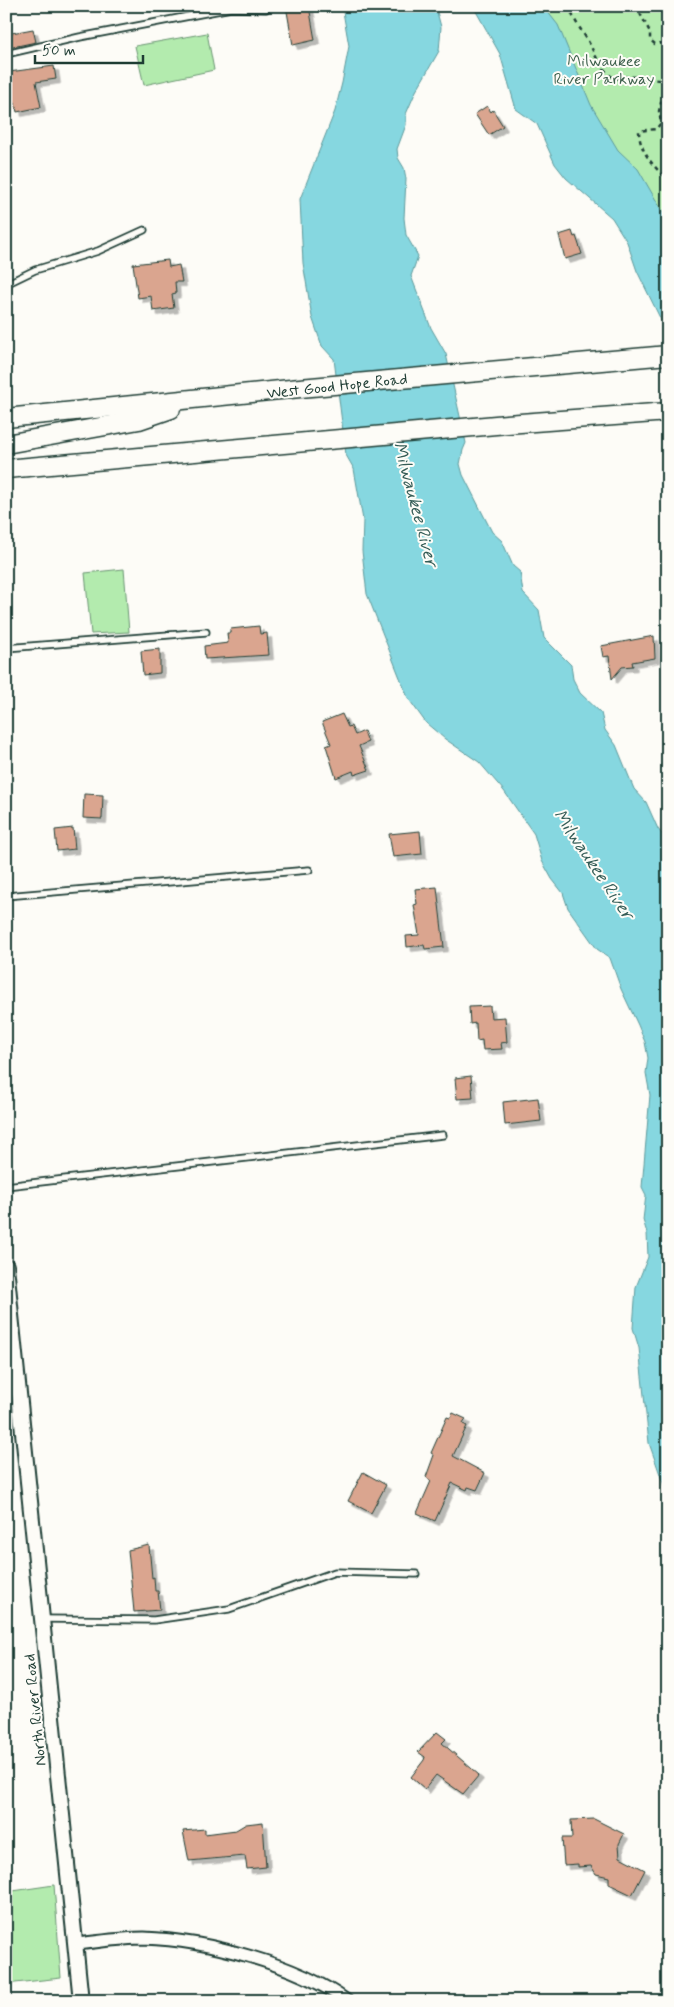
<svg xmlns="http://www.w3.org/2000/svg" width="674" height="2007" viewBox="0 0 674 2007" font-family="Mynerve,sans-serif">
<defs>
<filter id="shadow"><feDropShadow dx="4.5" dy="4.5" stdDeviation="0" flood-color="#0004"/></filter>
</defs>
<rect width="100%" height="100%" fill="#fdfcf7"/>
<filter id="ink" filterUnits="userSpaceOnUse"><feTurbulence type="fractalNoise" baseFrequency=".02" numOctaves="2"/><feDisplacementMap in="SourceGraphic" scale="10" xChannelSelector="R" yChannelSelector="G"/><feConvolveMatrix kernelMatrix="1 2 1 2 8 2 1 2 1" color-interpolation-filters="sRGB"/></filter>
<g filter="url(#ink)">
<g fill="#b3ebae" stroke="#699471">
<polygon points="489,6 668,6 668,287"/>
<polygon points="207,33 214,70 144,85 135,46"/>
<polygon points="124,569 129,632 91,634 85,573"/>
<polygon points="54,1885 61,1978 6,1984 6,1892"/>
</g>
<g fill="#86d7e0" stroke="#5d999b">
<polygon points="342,6 433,6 437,12 441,27 439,51 416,91 406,114 406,125 397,149 398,158 404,168 406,179 404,218 406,235 418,256 411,276 431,328 446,354 466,443 463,450 460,464 463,475 492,532 502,541 513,566 520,572 523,593 539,610 544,638 571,665 573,679 580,693 601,713 605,730 616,745 634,789 646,802 658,829 668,842 668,1497 649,1443 639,1348 633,1328 636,1287 648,1257 647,1233 643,1220 646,1195 642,1187 650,1095 646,1073 648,1058 645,1042 638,1025 621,989 610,958 597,949 568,908 563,893 552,879 542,861 534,834 504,791 479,762 445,739 426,723 408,698 367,594 362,551 363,520 354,469 346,455 334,359 322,346 312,317 303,263 300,199 335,111 342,83 349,46"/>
<polygon points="473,6 543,6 558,25 591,105 618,150 638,169 668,221 668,355 663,324 637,271 627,242 612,218 566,178 555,164 537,124 516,109 500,54"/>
</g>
<g fill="#daa58f" stroke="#1f3d34" filter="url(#shadow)">
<polygon points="286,6 309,6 315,40 293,45"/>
<polygon points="33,29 36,42 8,48 6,34"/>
<polygon points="54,66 56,79 36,82 41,107 17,112 15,103 13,103 9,72"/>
<polygon points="487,106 491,112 493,110 503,126 489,135 475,114"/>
<polygon points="572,231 574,237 576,236 582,254 565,259 559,235"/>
<polygon points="168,260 169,267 179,265 182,282 175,282 176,293 172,294 174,308 153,311 151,296 138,298 133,264"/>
<polygon points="259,626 260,634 267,633 269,655 205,659 204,646 228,643 227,633 230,633 230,629"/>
<polygon points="654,636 655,658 632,662 633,666 622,667 612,679 609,656 603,657 601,646"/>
<polygon points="160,649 160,673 143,675 141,651"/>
<polygon points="342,714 348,727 351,726 355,735 364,731 368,742 359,746 369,770 354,775 353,771 336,778 326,746 331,744 322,722"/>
<polygon points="84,794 103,795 102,819 83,818"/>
<polygon points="73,828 75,849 57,851 55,830"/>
<polygon points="420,831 422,854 393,857 389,834"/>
<polygon points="437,887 444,947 425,949 424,945 407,947 406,936 419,935 414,905 417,904 415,889"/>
<polygon points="490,1006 491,1018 505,1017 507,1042 501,1043 502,1049 483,1050 482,1040 477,1041 476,1023 470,1024 469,1007"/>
<polygon points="471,1076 473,1098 457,1099 455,1078"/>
<polygon points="538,1098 541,1121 505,1125 503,1102"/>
<polygon points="453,1413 466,1419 463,1424 467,1426 453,1456 485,1473 477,1490 468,1487 467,1490 452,1483 435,1521 417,1513 431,1481 426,1477 434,1455 431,1453 447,1417 450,1418"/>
<polygon points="363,1472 386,1485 371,1513 348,1501"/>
<polygon points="149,1545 152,1578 154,1577 155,1591 158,1591 160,1610 134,1612 128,1550"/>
<polygon points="437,1732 446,1739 442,1743 479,1775 463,1794 436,1775 425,1789 411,1777 424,1760 425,1757 418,1752"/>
<polygon points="594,1819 624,1834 619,1844 620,1857 645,1870 632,1895 609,1884 609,1877 596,1874 591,1866 578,1867 578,1864 564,1865 562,1838 572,1838 571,1820"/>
<polygon points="263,1822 266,1867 247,1869 245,1856 189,1861 183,1831 205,1829 205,1834 236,1830 246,1824"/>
</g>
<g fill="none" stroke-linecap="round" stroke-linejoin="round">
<g stroke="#1f3d34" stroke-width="9">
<g id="service">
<polyline points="6,54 80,37 231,8 266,9"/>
<polyline points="6,284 35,270 98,251 144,230"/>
<polyline points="6,648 206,632"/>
<polyline points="6,896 309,870"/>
<polyline points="6,1186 443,1135"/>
<polyline points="42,1619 154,1620 229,1609 335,1572 416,1574"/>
</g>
</g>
<g stroke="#1f3d34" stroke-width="15">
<path id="minor" d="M75,1944c22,-2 46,-6 69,-6 61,2 153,26 203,63"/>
</g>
<g stroke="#1f3d34" stroke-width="18">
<polyline id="tertiary" points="6,1266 81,2001"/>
</g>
<g stroke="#1f3d34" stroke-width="21">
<g id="primary">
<polyline points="6,418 300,388 668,355"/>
<polyline points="6,444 139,420 171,409"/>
<polyline points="6,469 507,424 668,412"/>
</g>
</g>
<g stroke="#1f3d34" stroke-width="2.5" stroke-dasharray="4 4" stroke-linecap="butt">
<path d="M569,6c4,14 12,23 19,35 8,15 12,28 27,38 22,-6 31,2 53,1"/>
<polyline points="636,6 650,32 650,40 655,44 668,43"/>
<polyline points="662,6 668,12"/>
<path d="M668,97l-6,2 -3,12 2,12 -5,6 -17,2c0,20 15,36 29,49"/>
</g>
<use href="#service" stroke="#fdfcf7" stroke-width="5.5"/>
<use href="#minor" stroke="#fdfcf7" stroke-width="11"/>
<use href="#tertiary" stroke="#fdfcf7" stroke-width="14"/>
<use href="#primary" stroke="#fdfcf7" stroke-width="18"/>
</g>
</g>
<g text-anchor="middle" stroke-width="4" stroke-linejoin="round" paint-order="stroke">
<g font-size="16" fill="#3d604c" stroke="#fdfcf7">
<text x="604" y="66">Milwaukee<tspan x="604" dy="18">River Parkway</tspan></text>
</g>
<g font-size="16" fill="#1f3d34" stroke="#fdfcf7">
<text transform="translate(337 385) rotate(-6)" y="6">West Good Hope Road</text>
<text transform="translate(34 1710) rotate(-96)" y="6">North River Road</text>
</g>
<g font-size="18" font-style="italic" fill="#345c56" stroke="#fdfcf7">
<text transform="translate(416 504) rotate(75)" y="6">Milwaukee River</text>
<text transform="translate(594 864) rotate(56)" y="6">Milwaukee River</text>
</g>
</g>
<rect width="674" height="2007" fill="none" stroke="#fdfcf7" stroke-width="25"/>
<rect x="12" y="12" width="649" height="1982" fill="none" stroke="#1f3d34" stroke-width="2" filter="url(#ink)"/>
<path d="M35 55v8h108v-8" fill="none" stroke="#1f3d34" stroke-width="2.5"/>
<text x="42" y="55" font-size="15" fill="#1f3d34" stroke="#fdfcf7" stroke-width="4" paint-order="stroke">50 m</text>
</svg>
